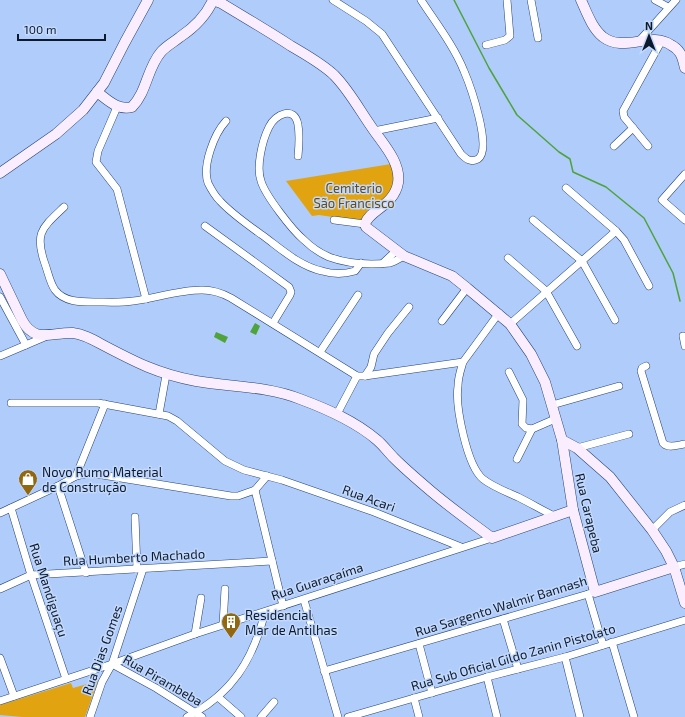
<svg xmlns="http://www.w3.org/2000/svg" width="685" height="717" viewBox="0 0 685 717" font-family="'Exo 2',sans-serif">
<rect width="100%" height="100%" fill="#afccfa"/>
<g fill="#e2a311">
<polygon points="391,164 396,181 393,191 360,221 319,215 312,216 286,181"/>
<polygon points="98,681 85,717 22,717 0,715 0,705 71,683 73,688"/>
</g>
<g fill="#4ea33a">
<polygon points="255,323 260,326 256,335 250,332"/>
<polygon points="216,332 228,337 225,343 214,337"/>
</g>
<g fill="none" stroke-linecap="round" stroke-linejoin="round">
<polyline stroke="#4ea33a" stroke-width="1.5" points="454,0 489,68 517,115 559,152 570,159 573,172 606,187 644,218 673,273 680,301"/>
<g stroke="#274475" stroke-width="8">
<g id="street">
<path d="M333,0l33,21 16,13 79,120c5,5 10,9 17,5 15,-9 -8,-74 -14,-88 -10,-25 -28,-48 -43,-71"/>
<polyline points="531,0 538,38"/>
<polyline points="655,0 668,7"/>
<polyline points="639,41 676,0"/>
<polyline points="486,45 505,40 510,36 507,0"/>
<polyline points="117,107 98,151 96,162 117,189 146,299"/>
<path d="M226,121c-12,13 -24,45 -18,62 3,6 7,13 12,18 12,13 28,24 42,34 18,13 37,31 60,36 10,3 23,3 33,0l6,-8"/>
<polyline points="374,131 438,118"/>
<polyline points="614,146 633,128"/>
<polyline points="648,146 624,117 623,111 662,40"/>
<path d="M298,156c1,-11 2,-20 0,-31 -3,-20 -23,-11 -29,2 -7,14 -13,40 -8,54 4,14 31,49 43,59 7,7 16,13 25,17 19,7 41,8 61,6l5,-2 9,-5"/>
<polyline points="685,174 662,200 685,220"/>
<polyline points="566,188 616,231 624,240 649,286"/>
<path d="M64,207c-22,21 -30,26 -19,57 3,8 5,19 10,26 9,12 25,12 39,12 13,0 27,1 39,-1 23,-3 46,-11 69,-11 11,0 20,3 29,8l126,78h8l98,-14 36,-49"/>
<polyline points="334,220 365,224"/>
<polyline points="533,220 582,261 615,320"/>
<polyline points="205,226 289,287 291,292 290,295 273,323"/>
<polyline points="508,258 546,291 577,346"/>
<polyline points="383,263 397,250"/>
<polyline points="0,297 26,345"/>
<polyline points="442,321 467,288"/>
<polyline points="510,324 616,231"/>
<polyline points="683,336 685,346"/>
<polyline points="320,352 358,295"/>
<polyline points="0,356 47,336"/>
<path d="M463,362c-2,7 -5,15 -5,24 -3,20 9,80 25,93 10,8 24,13 35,18 12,6 24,13 36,19"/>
<path d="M646,366l-4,2 -1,3 22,72c5,6 15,2 22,1"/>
<polyline points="509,372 523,400 522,424 526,428 532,429"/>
<polyline points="365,376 371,367 374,354 388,333 409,307"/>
<polyline points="11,403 98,403 168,416 177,421 225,461 244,470 282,480 374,512 461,547"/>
<polyline points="552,405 619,386"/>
<polyline points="159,414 166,375"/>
<polyline points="337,414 357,376"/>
<polyline points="577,448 629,434"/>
<polyline points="517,459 532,429 555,419"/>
<polyline points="76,476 105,404"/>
<polyline points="267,476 255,490 283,606"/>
<polyline points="58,486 86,573"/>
<polyline points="11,508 31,575 66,679"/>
<polyline points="0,513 58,486 76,476 90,473 231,496 238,496 255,490"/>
<polyline points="135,517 137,569"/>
<polyline points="652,530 670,512 685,505"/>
<polyline points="674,567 685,564"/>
<polyline points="0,589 31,575 272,561"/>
<polyline points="588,594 603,645"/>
<polyline points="304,600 338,717"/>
<polyline points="503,619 518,669"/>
<polyline points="223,625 225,589"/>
<polyline points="195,634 201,598"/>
<polyline points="612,642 634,717"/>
<polyline points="419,644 432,693"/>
<polyline points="565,657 580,717"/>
<polyline points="0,658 14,696"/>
<polyline points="112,664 156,688 202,717"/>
<polyline points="324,671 595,592"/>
<polyline points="487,677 497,717"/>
<polyline points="218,697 241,717"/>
<polyline points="414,698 419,717"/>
<polyline points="0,701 112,664 195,634 492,538"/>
<polyline points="90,717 102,682 112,664 143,569"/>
<path d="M187,717c45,-23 66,-57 78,-105"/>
<polyline points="261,717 274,702"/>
<polyline points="348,717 487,677 565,657 685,620"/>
</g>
</g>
<g stroke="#274475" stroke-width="11">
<g id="secondary">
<path d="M581,0c6,13 11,28 22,37 21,16 47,-6 68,8 4,2 7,5 9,8 3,5 4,11 5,15"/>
<path d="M97,92c11,8 21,19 35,15 15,-15 15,-39 29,-55 5,-6 13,-10 19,-15 15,-10 26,-21 33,-37l8,3c23,14 47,28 70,43 15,9 30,17 43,29 16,16 27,38 41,57 10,14 26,32 23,51 -4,23 -29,27 -33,41l1,3 38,29 48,20 15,12 43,36 21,30 14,28 17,58 11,70 22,82 79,-25"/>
<polyline points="0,173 56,134 83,110 104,83 125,42 148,0"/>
<path d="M0,274l22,46c13,24 29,12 51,13 10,1 19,6 28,11 34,18 57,30 95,37 35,6 71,5 104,18 27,10 55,22 77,41 6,5 11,12 17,18 12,12 25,23 38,34 19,16 40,31 60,46l81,-28"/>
<polyline points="562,440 577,448 610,477 652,530 666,551 674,567 685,603"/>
</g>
</g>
<use href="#street" stroke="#fff" stroke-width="7"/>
<use href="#secondary" stroke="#faedfd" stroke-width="10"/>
</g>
<defs>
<g id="shop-pin" transform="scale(1)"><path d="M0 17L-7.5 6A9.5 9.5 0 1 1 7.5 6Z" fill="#916810" stroke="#c3d9fc"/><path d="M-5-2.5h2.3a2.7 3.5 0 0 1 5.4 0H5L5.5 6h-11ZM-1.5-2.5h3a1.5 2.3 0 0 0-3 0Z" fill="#fff"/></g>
<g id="building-pin" transform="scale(1)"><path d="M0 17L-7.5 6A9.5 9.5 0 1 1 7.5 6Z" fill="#916810" stroke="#c3d9fc"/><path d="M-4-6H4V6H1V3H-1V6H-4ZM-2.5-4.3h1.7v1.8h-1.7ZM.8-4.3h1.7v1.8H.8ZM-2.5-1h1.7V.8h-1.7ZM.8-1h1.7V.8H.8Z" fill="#fff"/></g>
</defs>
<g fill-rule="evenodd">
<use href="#shop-pin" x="28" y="479"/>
<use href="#building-pin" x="231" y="622"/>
</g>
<g text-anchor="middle" stroke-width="3" stroke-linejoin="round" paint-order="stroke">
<g font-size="13" fill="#674c17" stroke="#c3d9fc">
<text x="354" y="193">Cemiterio<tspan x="354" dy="15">São Francisco</tspan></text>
</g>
<g font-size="13" fill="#0d1a2e" stroke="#c3d9fc" text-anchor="start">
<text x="42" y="477">Novo Rumo Material<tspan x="42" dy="15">de Construção</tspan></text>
<text x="245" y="620">Residencial<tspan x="245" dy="15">Mar de Antilhas</tspan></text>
</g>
<g font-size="13" fill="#0d1a2e" stroke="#c3d9fc">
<text transform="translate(369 498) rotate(20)" y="5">Rua Acari</text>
<text transform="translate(589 513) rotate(77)" y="5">Rua Carapeba</text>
<text transform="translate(134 557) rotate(-3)" y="5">Rua Humberto Machado</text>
<text transform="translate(317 581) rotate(-18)" y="5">Rua Guaraçaíma</text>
<text transform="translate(49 590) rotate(72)" y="5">Rua Mandiguaçu</text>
<text transform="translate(501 606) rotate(-17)" y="5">Rua Sargento Walmir Bannash</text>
<text transform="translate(102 650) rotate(-70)" y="5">Rua Dias Gomes</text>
<text transform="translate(513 657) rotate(-16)" y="5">Rua Sub Oficial Gildo Zanin Pistolato</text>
<text transform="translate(163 680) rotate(30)" y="5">Rua Pirambeba</text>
</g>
</g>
<g transform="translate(649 36)" stroke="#c3d9fc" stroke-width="3" paint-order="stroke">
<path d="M0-3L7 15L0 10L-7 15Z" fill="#0d1a2e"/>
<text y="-6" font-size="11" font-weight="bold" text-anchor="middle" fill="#0d1a2e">N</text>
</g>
<path d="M18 34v6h87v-6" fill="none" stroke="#0d1a2e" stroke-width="2"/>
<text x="24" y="34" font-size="12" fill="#0d1a2e" stroke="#c3d9fc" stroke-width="3" paint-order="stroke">100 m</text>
</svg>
